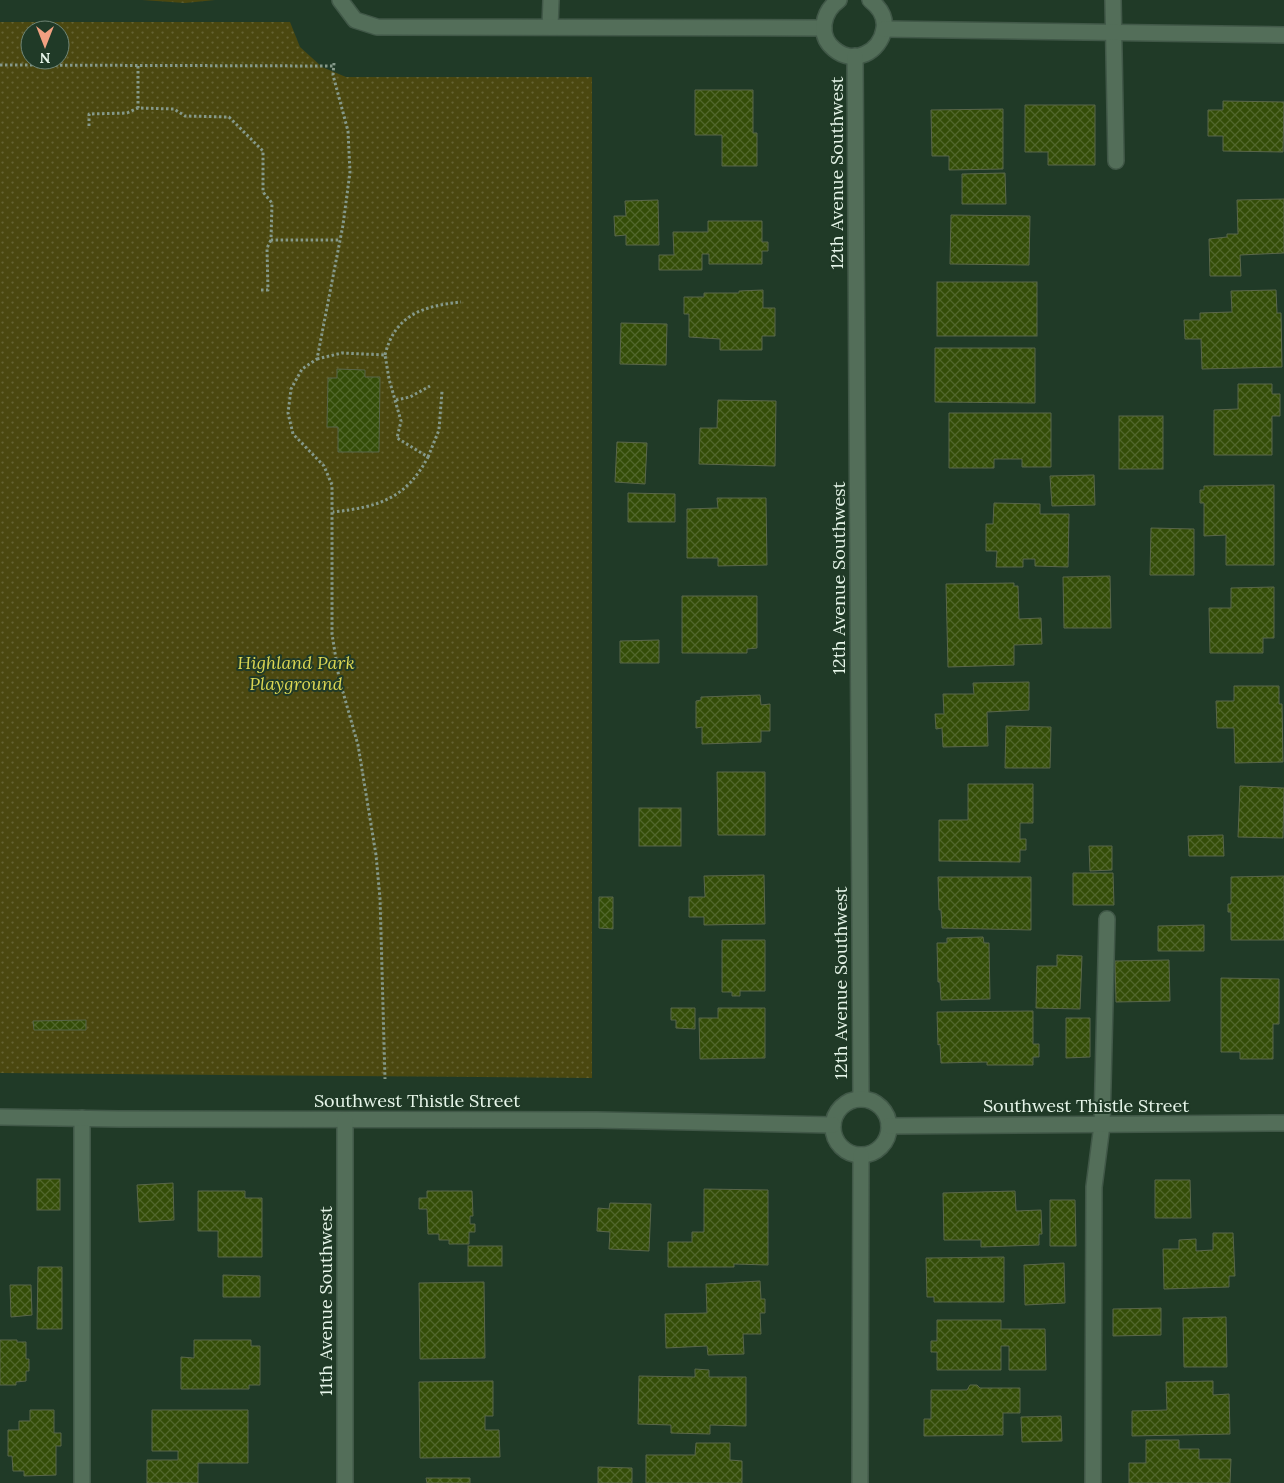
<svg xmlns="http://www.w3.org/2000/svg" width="1284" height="1483" viewBox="0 0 1284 1483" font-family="Lora,serif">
<defs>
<pattern id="park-dots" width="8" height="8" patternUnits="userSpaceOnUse" patternTransform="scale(1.25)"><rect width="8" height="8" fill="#4b4810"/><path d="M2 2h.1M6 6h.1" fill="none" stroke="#656333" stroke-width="1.8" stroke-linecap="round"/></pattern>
<pattern id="building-cross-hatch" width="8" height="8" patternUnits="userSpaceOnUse" patternTransform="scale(1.25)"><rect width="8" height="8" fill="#344d08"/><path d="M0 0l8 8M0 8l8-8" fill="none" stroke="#51672c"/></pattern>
</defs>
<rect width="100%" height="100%" fill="#203a27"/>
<g fill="url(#park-dots)" fill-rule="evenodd">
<polygon points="142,0 215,0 185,3"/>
<path d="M0,22h290l10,25 22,20 24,10h246v1001l-592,-5zM30,30h30v30h-30z"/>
</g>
<g fill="url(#building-cross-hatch)" stroke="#59664a">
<polygon points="695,90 753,90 753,133 757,133 757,166 722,166 722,135 695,135"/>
<polygon points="1223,101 1284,102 1283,152 1223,151 1223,136 1208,136 1208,110 1223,110"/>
<polygon points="1025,105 1095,105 1095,165 1048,165 1048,152 1025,152"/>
<polygon points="1003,109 1003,169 949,170 949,156 932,156 931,110"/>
<polygon points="1005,173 1006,204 962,204 962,174"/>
<polygon points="1284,199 1284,253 1240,255 1241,276 1210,276 1209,239 1227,237 1227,234 1238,234 1237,200"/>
<polygon points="658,200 659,245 626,245 626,235 615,236 614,216 626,216 625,201"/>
<polygon points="951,215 1030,216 1029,265 950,264"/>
<polygon points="708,221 762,221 762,242 768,242 768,251 762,251 762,264 709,264 709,254 702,254 702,270 659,270 659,255 674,255 673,232 708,232"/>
<rect x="937" y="282" width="100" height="54"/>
<polygon points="763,290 763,308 775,308 775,336 762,336 762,350 720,350 720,339 689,337 689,314 684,314 684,297 704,297 704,293 739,293 739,291"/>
<polygon points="1276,290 1277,313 1281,313 1282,367 1202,369 1201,339 1185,339 1184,320 1200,320 1200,313 1232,312 1231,291"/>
<polygon points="621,323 667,324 666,365 620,364"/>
<polygon points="935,348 1035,348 1035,403 935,402"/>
<polygon points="337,369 365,370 365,377 380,377 379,452 338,452 338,427 327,427 328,378 337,378"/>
<polygon points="1238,384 1272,384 1272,394 1280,394 1280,416 1272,416 1272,455 1214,455 1214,410 1238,409"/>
<polygon points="718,400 776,401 775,466 699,464 700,428 717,428"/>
<polygon points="949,413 1051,413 1051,467 1022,467 1022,459 994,459 994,468 949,468"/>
<rect x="1119" y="416" width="44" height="53"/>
<polygon points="617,442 647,443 645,484 615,482"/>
<polygon points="1094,475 1095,505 1052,506 1050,476"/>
<polygon points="1274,485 1274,565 1226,565 1226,535 1204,536 1204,503 1200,503 1200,490 1204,490 1204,486"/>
<polygon points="628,493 675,494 675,522 628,522"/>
<polygon points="717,498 766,498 767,565 718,566 718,558 687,558 687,509 718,508"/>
<polygon points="994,503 1040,504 1040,514 1069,514 1068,567 1035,566 1035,559 1023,559 1023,567 996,567 997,551 986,551 986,524 993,524"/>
<polygon points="1151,528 1194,529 1194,575 1150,575"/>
<polygon points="1110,576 1111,628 1064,628 1063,577"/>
<polygon points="1014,583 1014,586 1018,586 1019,619 1041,618 1042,644 1014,645 1014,665 948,667 946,584"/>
<polygon points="1274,587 1274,638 1263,638 1263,653 1210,653 1209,608 1231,608 1231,588"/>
<polygon points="682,596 757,596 757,648 747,649 747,653 682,653"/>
<polygon points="659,640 659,663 620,663 620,641"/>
<polygon points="1029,682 1029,710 987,712 988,746 943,747 942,728 936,729 935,714 944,714 943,694 974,694 973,683"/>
<polygon points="1234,686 1279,686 1279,704 1282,704 1283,762 1235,763 1234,728 1217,728 1216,701 1234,701"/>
<polygon points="760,695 761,705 770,704 770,731 761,731 761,742 702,744 702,727 696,728 696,701 701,700 701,697"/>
<polygon points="1006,726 1051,727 1050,768 1005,768"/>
<polygon points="717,772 765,772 765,835 718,835"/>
<polygon points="968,784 1033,784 1033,823 1020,823 1020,839 1026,839 1026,850 1020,850 1020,862 939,861 939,820 968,820"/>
<polygon points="1240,786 1284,788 1283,838 1238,837"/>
<rect x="639" y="808" width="42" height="38"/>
<polygon points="1223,835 1224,856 1189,856 1188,836"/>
<polygon points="1089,846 1112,846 1112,870 1090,871"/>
<polygon points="1073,873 1113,873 1114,905 1073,905"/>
<polygon points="764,875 765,924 704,925 704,917 689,917 689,897 705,897 704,876"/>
<polygon points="1284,876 1284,940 1231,940 1231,912 1228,912 1228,904 1231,904 1231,877"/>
<polygon points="938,877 1031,877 1031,930 942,928 941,910 939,910"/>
<polygon points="599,897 613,897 613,929 599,928"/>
<polygon points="1204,925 1204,951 1158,951 1158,926"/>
<polygon points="983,937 984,943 989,943 990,999 941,1000 940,982 938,982 937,943 947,943 947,938"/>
<polygon points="722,940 765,940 765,991 740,991 740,996 732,996 732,992 722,992"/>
<polygon points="1057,955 1082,956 1080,1009 1036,1008 1037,966 1057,966"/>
<polygon points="1169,960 1170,1001 1116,1002 1115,961"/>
<polygon points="1221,978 1279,979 1279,1024 1273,1024 1273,1059 1240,1059 1240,1052 1221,1052"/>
<polygon points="671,1008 695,1008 695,1029 676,1028 676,1020 671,1020"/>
<polygon points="718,1008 765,1008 765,1058 700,1059 699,1018 718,1018"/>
<polygon points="1033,1011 1033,1044 1039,1044 1039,1057 1033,1057 1033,1065 987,1065 987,1062 941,1063 940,1044 938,1045 937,1012"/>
<polygon points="1066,1018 1090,1018 1090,1057 1066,1058"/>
<polygon points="86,1020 86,1030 34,1030 33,1021"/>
<rect x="37" y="1179" width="23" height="31"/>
<polygon points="1155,1180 1190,1180 1191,1218 1155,1218"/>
<polygon points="173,1183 174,1220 139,1222 137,1185"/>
<polygon points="704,1189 768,1190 768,1265 734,1264 734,1267 668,1267 668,1242 692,1242 692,1232 704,1232"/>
<polygon points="198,1191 245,1191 245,1198 262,1198 262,1257 218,1257 218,1231 198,1231"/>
<polygon points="427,1191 472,1191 473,1216 470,1216 470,1224 475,1224 475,1232 469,1232 469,1244 449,1244 449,1240 439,1240 439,1234 428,1234 427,1209 419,1209 419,1198 427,1198"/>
<polygon points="1015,1191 1016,1211 1041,1210 1042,1234 1039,1234 1039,1245 981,1247 981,1240 944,1240 943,1193"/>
<polygon points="1050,1200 1075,1200 1076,1246 1050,1246"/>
<polygon points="610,1203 651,1204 649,1251 609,1249 610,1232 597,1231 598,1208 609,1209"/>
<polygon points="1213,1233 1233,1233 1235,1276 1229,1276 1229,1287 1164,1289 1163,1249 1179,1249 1179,1240 1196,1239 1196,1251 1213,1250"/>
<rect x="468" y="1246" width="34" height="20"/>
<polygon points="1004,1257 1004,1302 934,1302 934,1297 927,1297 926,1258"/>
<polygon points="1064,1263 1065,1303 1025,1305 1024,1265"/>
<polygon points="38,1267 62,1267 62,1329 37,1329"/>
<polygon points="223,1275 260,1276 260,1297 223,1297"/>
<polygon points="760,1281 761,1299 765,1299 765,1313 760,1313 761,1334 743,1334 744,1354 708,1355 707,1346 666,1348 665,1314 707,1313 706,1284"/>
<polygon points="484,1282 485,1358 420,1359 419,1283"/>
<polygon points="10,1285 31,1285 32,1315 11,1317"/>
<polygon points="1161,1308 1161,1335 1113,1336 1113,1309"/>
<polygon points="1226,1317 1227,1367 1184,1367 1183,1318"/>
<polygon points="937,1320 1001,1320 1001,1329 1045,1329 1046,1370 1009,1370 1009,1346 1001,1346 1001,1370 937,1370 937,1352 931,1352 931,1341 937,1341"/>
<polygon points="0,1340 17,1340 17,1342 26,1342 26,1359 29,1359 29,1371 26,1371 26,1381 16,1382 16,1385 0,1385"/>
<polygon points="194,1340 251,1340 251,1346 260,1346 260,1385 249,1385 249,1389 181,1389 181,1357 194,1358"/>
<polygon points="695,1369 709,1370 709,1377 746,1377 746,1426 710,1425 710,1434 671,1433 671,1425 638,1424 639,1376 695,1377"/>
<polygon points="493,1381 493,1416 485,1416 485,1430 499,1430 500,1457 420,1458 419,1382"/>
<polygon points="1213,1381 1213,1395 1229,1394 1230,1434 1132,1436 1132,1411 1167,1410 1166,1382"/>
<polygon points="970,1385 977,1385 980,1388 1020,1388 1020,1413 1003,1413 1003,1435 924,1436 924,1419 931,1419 931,1390 967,1390"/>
<polygon points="30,1410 54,1410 54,1433 61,1433 61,1446 56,1446 56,1475 24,1476 24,1471 13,1471 12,1456 8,1456 8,1430 19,1430 19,1421 30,1421"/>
<polygon points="152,1410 248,1410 248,1463 198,1463 198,1483 147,1483 147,1460 178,1460 178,1451 152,1451"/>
<polygon points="1061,1416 1062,1441 1022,1442 1021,1417"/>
<polygon points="1146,1440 1179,1440 1179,1449 1199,1449 1199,1459 1231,1459 1230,1483 1129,1483 1129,1463 1146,1463"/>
<polygon points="696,1443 730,1443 730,1460 742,1461 742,1483 646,1483 646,1455 695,1455"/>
<polygon points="598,1467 632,1468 632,1483 598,1483"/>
<polygon points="426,1478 470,1478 470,1483 427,1483"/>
</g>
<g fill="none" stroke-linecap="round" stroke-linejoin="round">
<g stroke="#415848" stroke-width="18">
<g id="service">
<polyline points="1113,0 1116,161"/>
<polyline points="550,27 551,0"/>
<polyline points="82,1118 82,1483"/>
<polyline points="1093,1483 1094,1187 1102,1125 1107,919"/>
</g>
</g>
<g stroke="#415848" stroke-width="18">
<g id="minor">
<polyline points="340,0 355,20 377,27 824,28"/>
<path d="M839,0c-16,11 -22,35 -5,49 20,17 46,3 50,-20 2,-12 -5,-22 -14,-29"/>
<polyline points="884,29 1284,35"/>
<polyline points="855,56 861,1099"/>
<circle cx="861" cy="1127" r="28"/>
<polyline points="0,1117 119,1119 597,1120 833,1125"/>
<polyline points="889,1126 1284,1123"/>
<polyline points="345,1483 345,1120"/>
<polyline points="860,1483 861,1155"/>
</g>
</g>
<g stroke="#85998a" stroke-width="3" stroke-dasharray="2.5 2.5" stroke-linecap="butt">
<polyline points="334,63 333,75 348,131 350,172 343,225 317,359 302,369 291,389 288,413 293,434 324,466 332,485 332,634 339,678 358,745 376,855 380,898 385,1079"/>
<polyline points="0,65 333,66"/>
<polyline points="138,66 138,108 174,109 185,116 229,117 263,151 263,192 272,203 271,240 340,240"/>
<polyline points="89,126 89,114 127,113 138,108"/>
<polyline points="261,290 268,290 267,248 271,240"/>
<path d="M385,355c10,-41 39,-49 76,-53"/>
<path d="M317,359l25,-6 43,2 4,24 12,42 -4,17 31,19c-22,42 -50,50 -95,55"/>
<polyline points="396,400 410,397 430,386"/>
<polyline points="428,457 439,430 442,391"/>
</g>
<use href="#service" stroke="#536e59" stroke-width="15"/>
<use href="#minor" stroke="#536e59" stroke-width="15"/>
</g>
<g text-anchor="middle" stroke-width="4" stroke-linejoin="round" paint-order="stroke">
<g font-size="18" fill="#e6f5e9" stroke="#203a27">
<text transform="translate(837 173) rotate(-90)" y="6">12th Avenue Southwest</text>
<text transform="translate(839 578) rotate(-90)" y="6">12th Avenue Southwest</text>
<text transform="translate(841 983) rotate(-90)" y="6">12th Avenue Southwest</text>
<text x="417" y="1107">Southwest Thistle Street</text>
<text x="1086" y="1112">Southwest Thistle Street</text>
<text transform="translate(326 1301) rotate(-90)" y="6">11th Avenue Southwest</text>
</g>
<g font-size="18" font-style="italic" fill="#dbd653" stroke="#203a27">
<text x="296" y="669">Highland Park<tspan x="296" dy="21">Playground</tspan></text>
</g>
</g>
<g transform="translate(45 45) rotate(180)"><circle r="24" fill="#203a27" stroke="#6f8575"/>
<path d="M0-4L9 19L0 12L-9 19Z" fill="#f2a081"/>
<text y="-8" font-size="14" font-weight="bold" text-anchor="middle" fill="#e6f5e9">N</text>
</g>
</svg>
